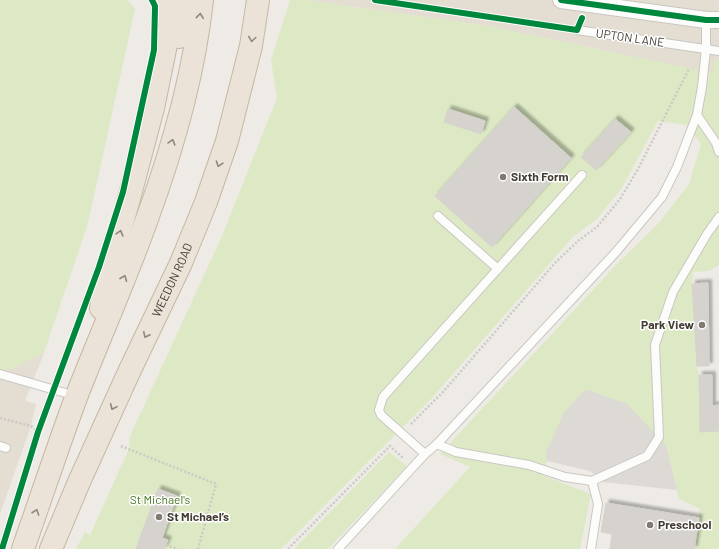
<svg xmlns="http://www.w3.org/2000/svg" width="719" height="549" viewBox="0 0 719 549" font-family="Barlow,sans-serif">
<defs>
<filter id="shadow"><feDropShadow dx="3.5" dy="-3.5" stdDeviation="1" flood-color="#0004"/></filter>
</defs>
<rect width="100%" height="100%" fill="#eeebe6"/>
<g fill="#e3ddd2">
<polygon points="306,0 719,0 719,75 488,26"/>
<polygon points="0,340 44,353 25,401 36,404 31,426 0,514"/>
</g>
<g fill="#dce9c4">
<polygon points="0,0 128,0 135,9 88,223 44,353 13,368 0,373"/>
<polygon points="290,0 306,0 488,26 712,73 715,59 719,60 719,265 709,271 693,272 692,284 697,366 699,375 700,431 719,431 719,549 694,549 700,509 679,499 666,445 546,453 547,461 542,475 591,494 580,549 395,549 470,467 440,454 617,264 658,224 689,184 701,144 686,125 658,121 622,188 597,219 573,237 432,398 281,549 76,549 85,532 90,535 129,449 130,436 222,236 277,98 271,60"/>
<polygon points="389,452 407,466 328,549 294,549"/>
</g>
<polygon fill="#dddad6" points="586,389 627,404 666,445 677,490 603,482 599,478 590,471 547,461 546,453 563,414"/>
<g fill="#d6d2cd" stroke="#d6d2cc" filter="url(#shadow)">
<polygon points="514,107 571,158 492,247 435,196"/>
<polygon points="448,109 485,121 481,134 444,122"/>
<polygon points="615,119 631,132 596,170 581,157"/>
<polygon points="708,283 709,366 697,366 692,284"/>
<polygon points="699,375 712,375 712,406 719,405 719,431 700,432"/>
<polygon points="158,489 177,496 162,538 168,540 164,549 136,549"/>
<polygon points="606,503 699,518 694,549 610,549 612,534 601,532"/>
</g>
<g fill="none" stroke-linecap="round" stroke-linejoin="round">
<g stroke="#cac7c2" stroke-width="10">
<g id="lane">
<polyline points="577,30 719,51"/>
<polyline points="697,115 716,143 719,152"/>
<polyline points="438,216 498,269"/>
<polyline points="0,374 76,396"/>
<polyline points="437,444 456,452 529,465 565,477 592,481 647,456 659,437 655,345 673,292 707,234 719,217"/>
<polyline points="0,446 6,448"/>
<polyline points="425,454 381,415 379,410 383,397 582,175"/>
<polyline points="338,549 413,467 425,454 437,444 616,252 662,197 677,167 697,115 702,87 706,49 706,20"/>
<polyline points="591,549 598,504 592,481"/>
</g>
</g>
<g stroke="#cac7c2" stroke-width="18">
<polyline id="street" points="561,0 706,20 719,20"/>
</g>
<g stroke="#c7b7a0" stroke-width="24">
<g id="highway">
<polyline points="179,37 185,0"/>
<polyline points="101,308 104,287 130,195 153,108 170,25 167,0"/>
<path d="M23,549c18,-51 35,-103 54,-154 23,-59 49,-117 70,-176 26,-71 47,-144 55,-219"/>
<path id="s1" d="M51,549l28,-67 50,-110 52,-109 25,-61 21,-61 24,-95 7,-46"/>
</g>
</g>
<g stroke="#cccac5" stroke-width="2.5" stroke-dasharray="2 2" stroke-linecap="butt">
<polyline points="0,418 31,426 38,432"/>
<polyline points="411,424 443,392 555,263 578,241 597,227 620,199 638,169 689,69"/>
<polyline points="121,446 216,484 198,549"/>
<polyline points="166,545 178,549"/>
<polyline points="288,549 390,446 404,459"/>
</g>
<use href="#lane" stroke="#fcfcfb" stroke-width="8"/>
<use href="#street" stroke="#fcfcfb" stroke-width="16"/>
<use href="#highway" stroke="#ebe3d7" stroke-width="22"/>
<g stroke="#fff" stroke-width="8">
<g id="cycleway">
<polyline points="375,0 577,30 582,18"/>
<polyline points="561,0 706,20 719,20"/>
<polyline points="2,549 38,432 99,267 123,192 154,50 155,6 152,0"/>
</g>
</g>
<use href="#cycleway" stroke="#00873e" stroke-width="6"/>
</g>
<defs><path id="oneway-chevron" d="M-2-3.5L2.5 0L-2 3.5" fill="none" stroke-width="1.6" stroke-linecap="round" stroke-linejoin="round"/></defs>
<g stroke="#8f877c">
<use href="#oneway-chevron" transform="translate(200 16) rotate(-84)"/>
<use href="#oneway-chevron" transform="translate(252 39) rotate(98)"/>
<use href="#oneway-chevron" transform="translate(172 142) rotate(-74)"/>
<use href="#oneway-chevron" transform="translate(219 164) rotate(108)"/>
<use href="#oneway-chevron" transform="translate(120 233) rotate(-74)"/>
<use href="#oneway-chevron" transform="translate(124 278) rotate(-68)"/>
<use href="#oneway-chevron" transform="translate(146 335) rotate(116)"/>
<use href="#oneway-chevron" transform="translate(113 407) rotate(114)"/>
<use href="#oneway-chevron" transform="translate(36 512) rotate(-71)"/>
</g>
<g fill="#7f7971" stroke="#fff" stroke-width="1.5">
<circle cx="503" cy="177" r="4"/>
<circle cx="702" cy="325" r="4"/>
<circle cx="159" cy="517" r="4"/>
<circle cx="650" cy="525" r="4"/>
</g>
<g text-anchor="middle" stroke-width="3" stroke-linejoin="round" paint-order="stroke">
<g font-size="12" fill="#433c32" stroke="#fff">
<text transform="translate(630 38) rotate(8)" y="4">UPTON LANE</text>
<text dy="4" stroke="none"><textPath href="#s1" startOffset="295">WEEDON ROAD</textPath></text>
</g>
<g font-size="12" font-weight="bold" fill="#433c32" stroke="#fff" text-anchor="start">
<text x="511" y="181">Sixth Form</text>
<text x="694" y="329" text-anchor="end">Park View</text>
<text x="167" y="521">St Michael’s</text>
<text x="658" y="529">Preschool</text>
</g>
<g font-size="12" fill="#477624" stroke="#fff">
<text x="160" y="504">St Michael's</text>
</g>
</g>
</svg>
